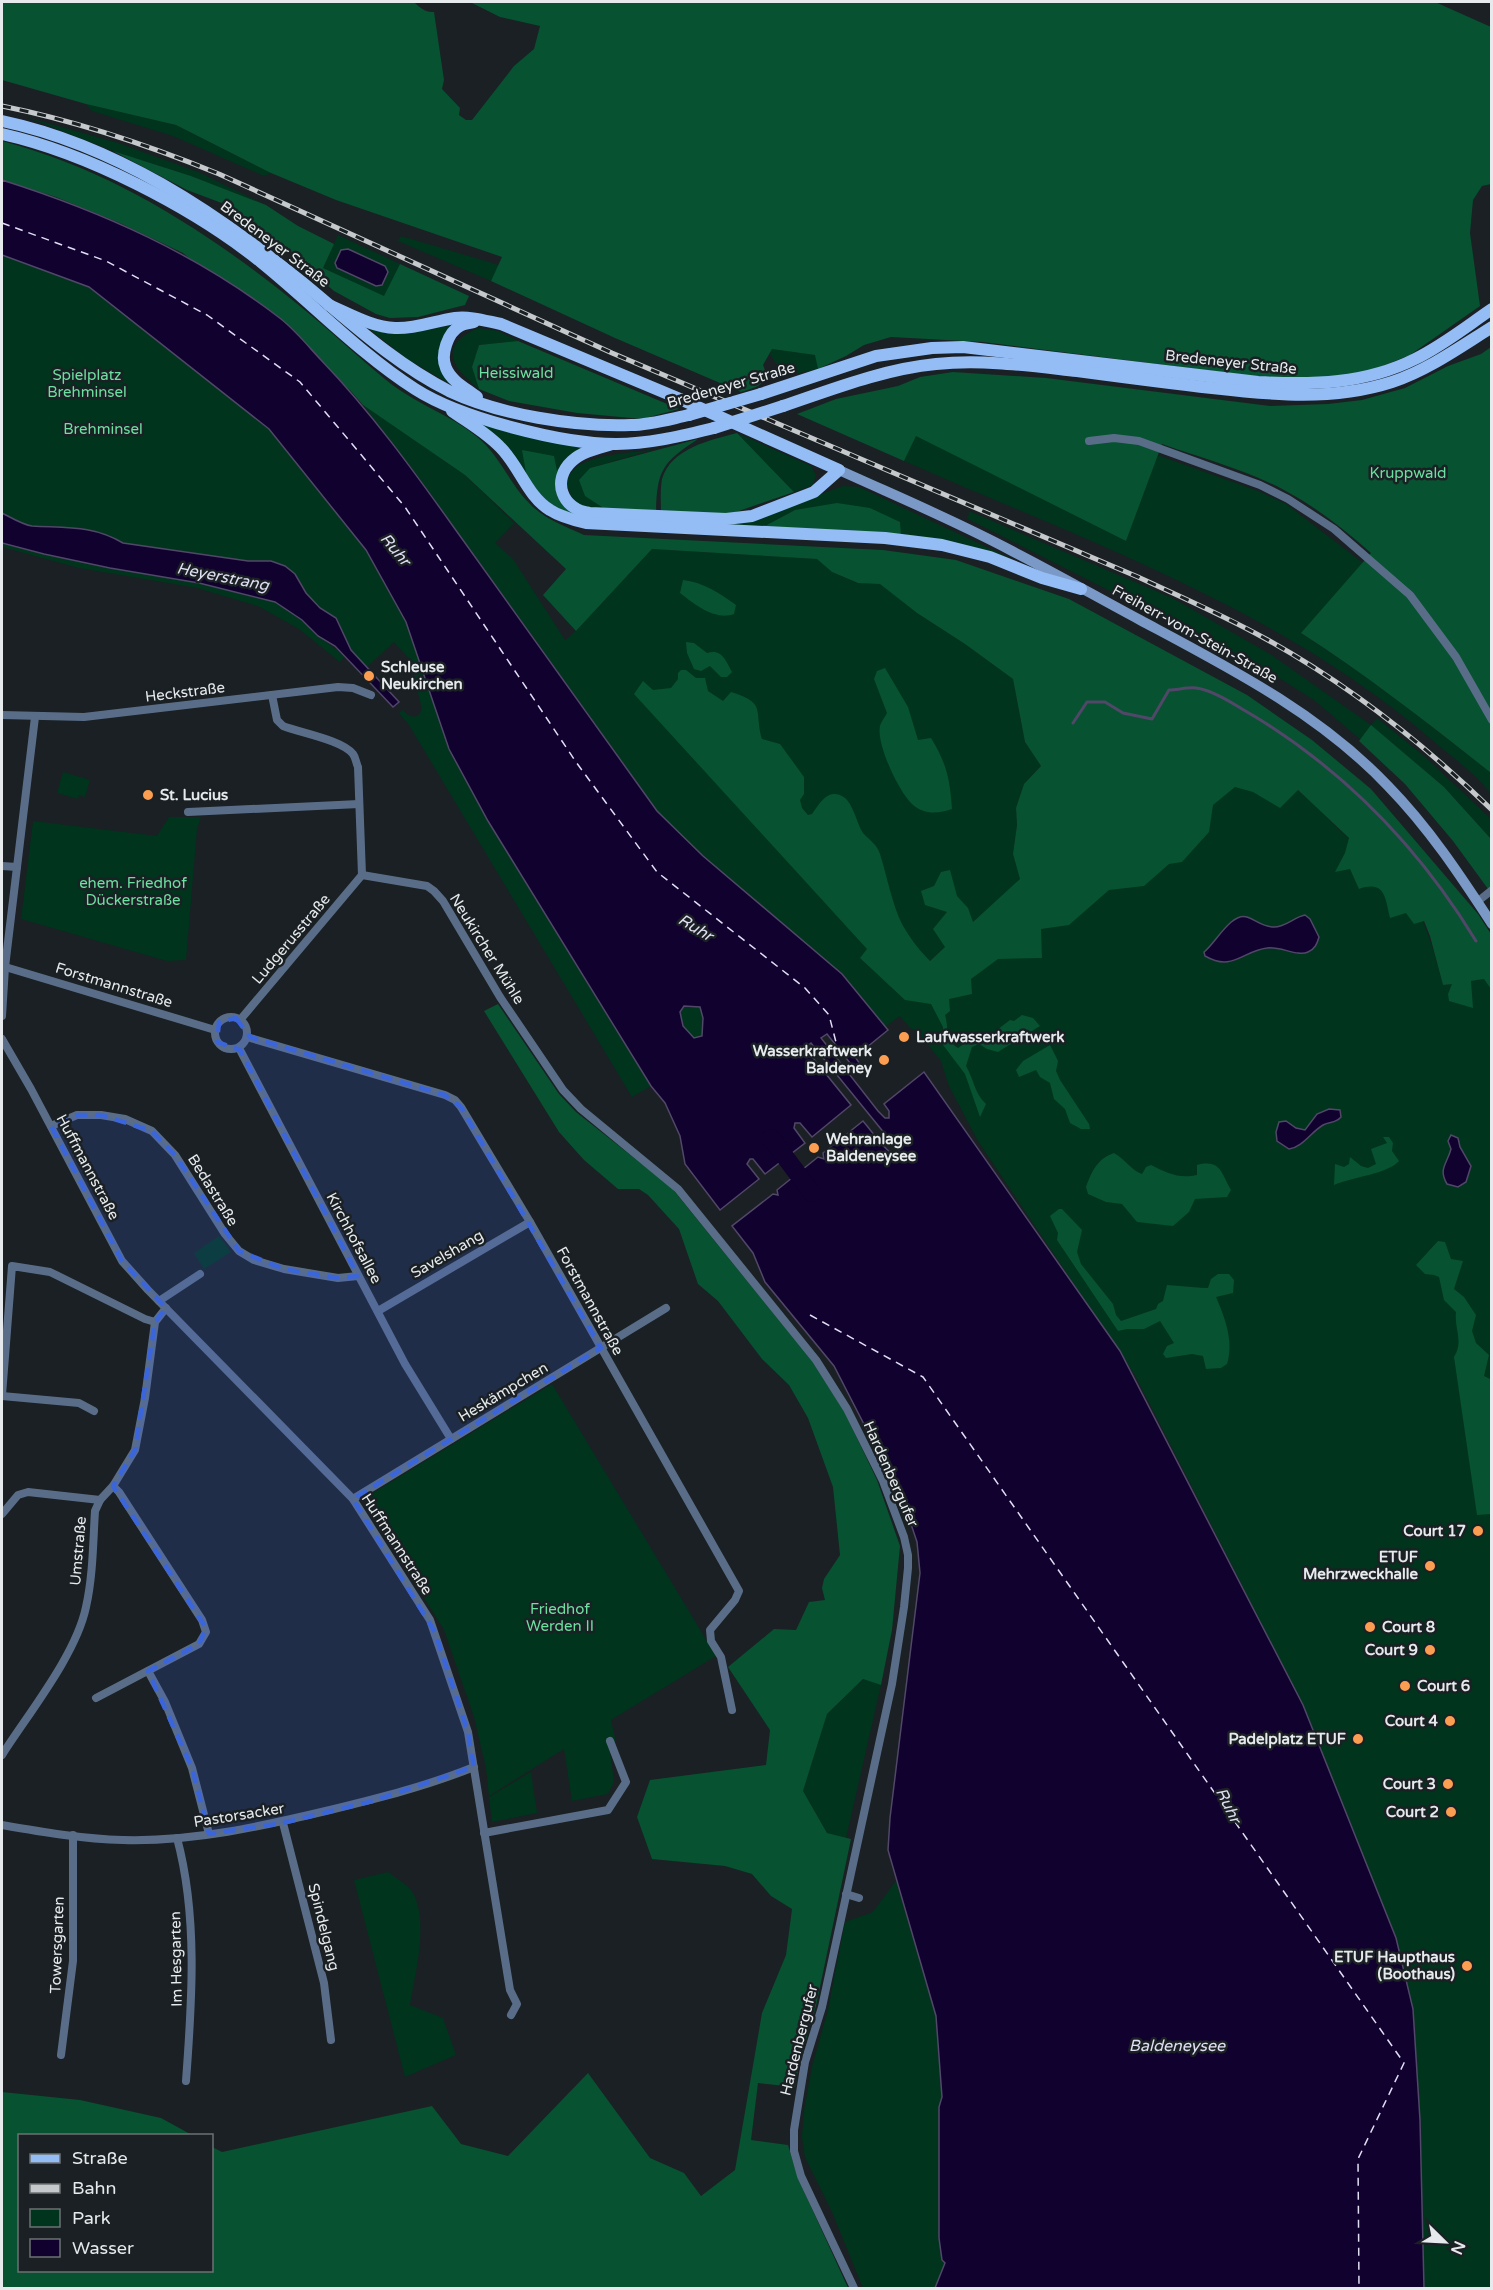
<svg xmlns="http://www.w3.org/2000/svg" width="1493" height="2290" viewBox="0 0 1493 2290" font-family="'Varela Round',sans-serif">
<rect width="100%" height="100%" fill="#1a2023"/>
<g fill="#00341d">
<polygon points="86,104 176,125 271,173 264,176 173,136 92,111"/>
<polygon points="26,117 118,143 198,172 266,205 191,176 113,151"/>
<polygon points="338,235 400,264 384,297 323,268"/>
<polygon points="401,236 499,265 491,281 398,241"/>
<path d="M2,255l87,32 180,142 97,121 40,72 43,127 39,72 163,265 -19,11 -223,-372 -10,-12 4,-3 5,5 6,2 5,-2 3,-6 -12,-49 -16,-18 -27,25 -16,-17 -15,-32 -16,-10 -14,-15 -11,-19 -24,-13h-23l-125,-18c-25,-16 -61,-15 -91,-17 -9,-1 -22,-10 -30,-13z"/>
<path d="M454,325l-13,42 9,17 -44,-26 -37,-29 -1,-3c34,11 52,5 86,-1z"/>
<path d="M478,328l20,3 20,10 -39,4 -7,22 7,22c-28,-22 -41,-43 -1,-61z"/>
<polygon points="772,349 816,355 818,369 790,375 781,371 770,354"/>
<path d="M363,405l102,70 49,48 -19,20 18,16 52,81 11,-9 76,-82 166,10 14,13 25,11h23l37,30 48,31 48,35 12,63 16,24 -17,18 -8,24 1,17 -4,29 8,25 -99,89 -17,32 294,-249 99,39 109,104c20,28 27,58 36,91l48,-7 1,946 -2,1 2,13 -1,350h-67l-4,-168 -7,-111 -110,-304 -168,-330 -157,-234 -29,-55 -8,-25 -24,-30 -7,-3 -10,-12 -15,11 -43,-53 -139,-118 -46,-45 -238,-333z"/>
<polygon points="477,422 594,446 558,476 523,450 527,478"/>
<polygon points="737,433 811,466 816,475 813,485 794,492"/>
<path d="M916,435l210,106 31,-86 101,36 28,13 77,59 -61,71c66,42 127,90 189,139v21c-15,-21 -41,-38 -60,-55 -151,-130 -347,-199 -527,-278z"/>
<path d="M655,449l-65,19 18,43c-15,-3 -34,-3 -39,-20 -12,-38 64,-37 86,-42z"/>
<polygon points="843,486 859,487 1014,560 948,542 901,535 795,510 763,527 730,525 753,519"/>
<polygon points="969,511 1172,598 1270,654 1371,725 1377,718 1424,756 1491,819 1491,839 1444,787 1371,726 1361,740 1314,700 1260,666 1117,590 1114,593 968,519"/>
<polygon points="2,543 44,554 110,568 199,583 275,602 302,620 318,636 345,656 340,662 299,629 258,606 197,588 79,568 2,547"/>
<polygon points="63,772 90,780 85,797 79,795 78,799 57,793"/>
<polygon points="169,817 201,817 197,829 186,960 167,961 21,919 33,821 157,836"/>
<polygon points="684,1006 700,1007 703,1018 702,1036 694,1038 683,1025 680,1012"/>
<polygon points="219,1236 231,1252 204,1269 194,1253"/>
<polygon points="552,1384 716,1656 611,1720 616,1742 609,1744 614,1782 608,1794 572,1801 564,1749 489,1796 486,1768 474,1717 444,1630 363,1499"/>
<polygon points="864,1679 881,1685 846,1838 827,1833 803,1791 827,1714"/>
<polygon points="531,1772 537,1813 492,1822 489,1797"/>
<path d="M388,1872c8,6 20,13 25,21 16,30 2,80 -3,112l33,13 13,37 -51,22 -51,-197z"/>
<polygon points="896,1881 936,2016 942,2097 939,2107 939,2238 942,2260 945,2263 935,2288 863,2288 832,2212 805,2157 802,2137 804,2111 812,2067 828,2010 845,1922 873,1912"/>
</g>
<g fill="#075231">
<path d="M2,2h412c5,5 12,11 20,10l10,68 -2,9 18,19 -1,7 7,5h6l42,-54 20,-17 6,-23 -40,-9 -30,-15h965l56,25v157l-9,2 -9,14 -3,33 10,73 -70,49 -35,14 -46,10 -69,-2 -277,-35 -92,-5 -27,8 -18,11 -28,13 -3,-14 -43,-6 -9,16c9,19 -8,23 -22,27l-126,-54 -124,-57 11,-24 -166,-57 -65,-27 -95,-48 -90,-21 -84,-24z"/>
<path d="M2,141c113,30 209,93 299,166 31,25 59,52 90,77 26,20 59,31 85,52 23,18 33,47 53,67 15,16 36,23 55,32l299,15 73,10 113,39 178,96 65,45 59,49 107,125 13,20v55l-7,-10 -13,2 2,27 -24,-7 -1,-7 4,-10 -9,1 -13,-49 -6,-15 -10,3 -8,-11 -16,5c-5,-21 -5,-38 -31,-29l-9,-20 -15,3 10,-19 4,-15 -51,-48 -18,18 -27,-16 -18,-5 -22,18 -4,27 -27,30 -13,2 -25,22 -35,4 -40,35 -28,4 1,29 -44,1 -27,20 1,15 -23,5 1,12 -5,4c4,13 0,25 13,33l19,-13 10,1 6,-3 17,-13 4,1 8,-6 11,3 7,8 -42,26 -11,-3 -8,-5 -7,3 -6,19c8,13 8,27 20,38l-6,13 -15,-43 -22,-29v-18l-12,-23 -26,-4 -45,-42 7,-9 -233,-255 9,-13 10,9 18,-2 7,-9v-6l3,-3h5l10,8h9l3,13 15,10 8,-9c36,11 23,18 31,47l18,5 24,33v17l-4,6 2,8 6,7 4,-1c5,-7 13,-21 23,-20 18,1 20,27 28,39 6,7 14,11 17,21 7,22 12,50 22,70 8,14 17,26 28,37l15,-14 -12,-18 14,-17 -22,-7 -4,-14 13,-5 7,-14 9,-2 7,26 11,12 5,14 47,-43 -7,-25 4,-29 -1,-17 8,-24 17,-18 -16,-24 -12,-63 -48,-35 -48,-31 -37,-29 -22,-1 -26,-11 -15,-13 -165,-10 -76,82 -33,-36 23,-26 -101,-94 -102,-70 -13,-15 -167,-137 -63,-30 -64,-26 -54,-17z"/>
<polygon points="113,151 191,176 266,205 298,226 334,244 323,268 384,296 400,264 469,296 465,305 418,317 390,318 376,314 334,291 279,244 241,225 235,208 187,190"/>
<polygon points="518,341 679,409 642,419 577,413 509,401 479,389 472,367 479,345"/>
<path d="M1491,347v426c-62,-49 -123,-97 -190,-140l70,-80c-27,-24 -55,-46 -87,-63 -38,-20 -82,-32 -122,-46l-36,97 -210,-105 -12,25 -107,-47 39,-15 62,-13 22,-9 33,-5 93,6 224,28 58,-2 34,-4 43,-12 43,-22 33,-12z"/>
<path d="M737,433l57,59 -61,21h-72c0,-11 -1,-23 1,-34 9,-31 49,-39 75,-46z"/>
<path d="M698,439c-36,24 -41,31 -42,74l-48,-2 -23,-15 -6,-16 11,-12z"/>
<polygon points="522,450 554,456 558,476 583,519 551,506 527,478"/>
<polygon points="837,503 870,508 900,522 901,535 763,527 795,510"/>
<path d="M683,580c20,2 36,13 53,25l-2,9c-19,7 -40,-10 -54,-21z"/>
<path d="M686,642l8,1 13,10c15,-5 19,8 25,19l-5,5h-6l-11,-11 -9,5 -7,-2 -7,-16z"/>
<path d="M885,668l23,39 10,33 13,-2c16,26 19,42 21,71 -14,5 -28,6 -40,-5 -13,-12 -36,-60 -32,-78 1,-4 5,-9 7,-13l-13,-34 3,-8z"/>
<polygon points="1371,725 1444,787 1491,839 1491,893 1453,841 1405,784 1359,741"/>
<polygon points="498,1004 559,1094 576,1112 671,1187 812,1361 845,1413 877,1480 900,1546 892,1630 881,1685 863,1679 827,1714 803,1791 827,1833 851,1839 816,2006 800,2060 795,2087 758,2083 751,2140 788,2145 798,2178 848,2288 2,2288 2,2092 80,2100 161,2118 192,2135 20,2136 20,2270 212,2270 212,2147 222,2152 432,2106 461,2144 508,2156 588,2073 650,2158 684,2173 701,2196 735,2170 762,2013 786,1955 792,1909 771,1896 752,1874 725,1866 652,1859 637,1817 650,1780 766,1765 770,1730 728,1667 774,1629 796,1630 809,1602 825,1600 822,1588 824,1579 840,1555 833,1487 808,1418 789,1385 762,1359 718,1301 698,1284 679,1229 648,1195 639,1189 618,1189 584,1160 559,1132 484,1011"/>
<polygon points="1050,1045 1058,1061 1056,1071 1060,1080 1089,1124 1090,1129 1081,1129 1070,1123 1065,1109 1054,1099 1050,1083 1040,1077 1036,1070 1019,1077 1016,1070 1023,1061"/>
<path d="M1383,1137h6l4,6 -1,8 7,10c-11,13 -47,16 -65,24l1,-21 9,3 5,-3 1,-7 11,9 7,2 8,-4 -5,-15 16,-6z"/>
<path d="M1114,1153c11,6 17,17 28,21l4,-7 5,-2c16,8 28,14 46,10v-10c24,-6 24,8 34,25l-4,7 -32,2 -6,13 -16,14 -36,-4 -15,-18 -16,-2 -18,-8 -2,-7c6,-16 11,-28 28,-34z"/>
<path d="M1059,1209h3l20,21 -5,22 4,12 32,40 3,11 5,6 35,-12 2,-5 5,-3 4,-16 37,3h4l3,-9 7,-5h11l5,6 -1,13 -17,4c9,21 18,44 11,67l-6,4 -15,1 -3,-13 -11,-2 -26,4 -3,-4 4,-8 7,-3 -14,-22 -16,8h-17l-9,2 -61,-91 1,-7 -8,-17z"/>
<path d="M1438,1241l7,1 6,17 12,2 -9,28 10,8 12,18 -4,16 4,12 13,12 -5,21 8,4 -1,134 -14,1 -23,-158c10,-16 0,-28 2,-45l-12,-12 -5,-23 -5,-2 -9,-1 -9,-9z"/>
</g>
<g fill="#11012f" stroke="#514768" stroke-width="1.5" fill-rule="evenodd">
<path d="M2,180c101,32 195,74 279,139 15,12 27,27 40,41 50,52 92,110 134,169 68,94 135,188 202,282l46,45 139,118 46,56 -33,27 5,7 -6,4 -27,-34 -6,4 57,73 7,7h4v-7l-5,-7 40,-32 196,279 183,354 93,233 17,71 7,111 4,168h-489l10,-25 -3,-3 -3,-22v-131l3,-10 -6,-81 -48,-166 2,-32 30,-245 -3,-31 -5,-15 -7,-10 -37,-85 -34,-66 -69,-84 -12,-29 -21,-27 41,-32 5,1 -1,-5 41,-33 6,2 -1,-6 40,-32c12,14 26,37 44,40l-96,-118 -6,5 46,57 -39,32 -12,-14h-5l-1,5 11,15 -40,31 -12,-15h-3l-3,5 12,15 -39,31 -35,-46 -5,-28 -15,-33 -14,-17 -163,-265 -39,-72 -43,-127 -40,-72 -97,-121 -180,-142 -87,-32zM684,1006l16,1 3,11 -1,18 -8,2 -11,-12 -3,-14z"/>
<polygon points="348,249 385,266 388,272 382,285 376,286 337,268 335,263 341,250"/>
<path d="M2,513c8,4 21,12 30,13 34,2 61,-1 91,17l125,18h23l14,5 10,8 11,19 14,15 16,10 15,32 48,52 -6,5 -58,-61 -17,-10 -16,-16 -27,-18 -76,-19 -89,-15 -66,-14 -42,-11z"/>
<path d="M1305,915l5,4 9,18c-2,7 -4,12 -11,15 -10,5 -28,-6 -41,-4 -25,3 -34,24 -62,8l-1,-4c11,-8 27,-40 43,-35 9,3 15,10 27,10 12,0 20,-10 31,-12z"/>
<path d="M1329,1109l11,1 1,7c-6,7 -11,4 -18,8 -12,7 -20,22 -34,24l-12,-8 -1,-9 3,-10 7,-1 10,7 9,2 12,-16z"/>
<path d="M1451,1135l7,3 2,9 11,19 -5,16 -8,5 -11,-3c-9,-15 0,-20 4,-35l-3,-8z"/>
</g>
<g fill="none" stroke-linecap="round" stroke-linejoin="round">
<path stroke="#514768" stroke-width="3" d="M1073,723l14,-21h18l18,11 29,6 17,-29c8,0 19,-3 27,-2 18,2 42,19 58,28 92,56 166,133 222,225"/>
<polyline stroke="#11012f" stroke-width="18" points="771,1138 812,1193"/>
<g stroke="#e0def2" stroke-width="1.5" stroke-dasharray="8 6" stroke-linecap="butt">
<polyline points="2,223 106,261 207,315 300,382 405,507 576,762 657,872 805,988 829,1015 837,1046"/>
<polyline points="810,1315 923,1377 1404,2063 1358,2159 1359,2288"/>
</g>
<g stroke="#5a6d88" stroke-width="8">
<polyline points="1089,441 1114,438 1139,441 1260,485 1288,499 1334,529 1410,595 1456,657 1492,720"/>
<path d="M272,695l5,25 6,6c18,7 59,14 70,28 3,4 3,9 5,13l4,108"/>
<polyline points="2,715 84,717 338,687 353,688 371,695"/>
<polyline points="188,812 359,804"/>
<polyline points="2,866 17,867"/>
<polyline points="362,875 427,886 434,891 443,901 500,997 563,1090 581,1109 678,1189 816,1360 847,1409 883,1481 904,1537 908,1555 908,1568 904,1607 892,1684 822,2007 805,2062 794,2130 794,2151 801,2176 854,2288"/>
<polyline points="1477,902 1492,890"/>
<polyline points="2,966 215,1030"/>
<polyline points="2,1016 5,967 35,717"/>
<circle cx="231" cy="1033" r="16"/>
<polyline points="240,1020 362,875"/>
<polyline points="247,1037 445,1095 455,1100 461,1107 530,1222 739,1591 735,1600 710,1630 711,1641 721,1657 732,1710"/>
<polyline points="2,1039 31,1089 122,1261 148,1290 353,1499 430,1620 468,1732 510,1990 517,2004 511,2015"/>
<polyline points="239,1048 405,1364 451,1439"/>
<polyline points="51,1126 77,1115 101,1115 125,1119 152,1131 175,1155 225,1234 239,1251 254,1260 284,1269 338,1278 358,1276"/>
<polyline points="159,1301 200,1274"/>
<polyline points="378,1311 530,1222"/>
<polyline points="2,1395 12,1266 50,1272 145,1319 155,1322"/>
<polyline points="2,1396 79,1403 94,1411"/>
<polyline points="353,1499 666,1308"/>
<polyline points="2,1514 18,1495 28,1492 100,1500"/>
<polyline points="148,1671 165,1702 192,1768 209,1834"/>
<polyline points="96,1698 199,1644 206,1632 202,1620 119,1492 113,1486"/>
<path d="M2,1755c26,-41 74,-100 84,-148 7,-31 7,-64 9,-96l5,-11 13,-14 22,-36 10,-52 10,-76 11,-14"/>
<polyline points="283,1823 324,1983 331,2040"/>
<path d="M2,1825c40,7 81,14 121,15 70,2 140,-14 207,-30 49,-12 97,-24 144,-43"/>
<polyline points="484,1833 608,1810 626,1782 610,1741"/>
<path d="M177,1838c21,78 15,163 9,243"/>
<polyline points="846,1894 859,1898"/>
<polyline points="61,2055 73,1961 73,1835"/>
</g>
<path stroke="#7b99c6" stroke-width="10" d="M839,470c57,26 117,51 173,81 43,22 85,46 128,69 88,47 179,93 248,166 41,42 72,89 104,138"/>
<g stroke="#94bcf5" stroke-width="12">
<path d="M2,121c113,24 212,90 301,162 46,38 92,81 146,108 51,24 126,36 182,34 19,0 39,-6 58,-10"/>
<path d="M2,134c85,19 190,73 259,128 52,42 98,91 154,127 45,29 147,55 201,55 34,0 65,-8 98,-16"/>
<path d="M329,305c21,9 43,22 66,23 21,1 39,-7 60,-10 15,-2 31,3 46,6l179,75 159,71 -25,22 -62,24 -26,3 -136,-6c-28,-3 -39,-33 -18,-52 11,-10 27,-13 40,-17"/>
<path d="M474,322c-4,1 -10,1 -14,4 -12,6 -20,29 -14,42 5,13 21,21 31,29"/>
<path d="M761,394l115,-38 56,-8 31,-1 295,35c55,3 107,2 157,-23 27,-13 52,-33 77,-50"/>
<path d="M783,406c50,-17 101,-37 153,-42 47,-5 95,2 141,7 45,6 90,12 135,17 61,7 121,13 180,-6 36,-12 68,-35 100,-55"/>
<path d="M452,411c17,12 35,22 49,37 18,18 27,49 49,62 11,7 23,10 36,13l299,15 57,7 48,12 52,21 39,11"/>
</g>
<g stroke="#c5c9cb" stroke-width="5">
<path id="rail" d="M2,106c75,15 146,39 217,68l393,179 526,224c43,20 87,39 128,62 83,46 158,105 226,171"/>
</g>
<use href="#rail" stroke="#1a2023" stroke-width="3" stroke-dasharray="9" stroke-linecap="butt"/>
<g stroke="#94bcf5" stroke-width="12">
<polyline points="689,415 761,394"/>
<polyline points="714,428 783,406"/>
</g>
</g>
<path fill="#3b65db" fill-opacity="0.2" stroke="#3b65db" stroke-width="4.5" stroke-dasharray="12 8" stroke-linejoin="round" d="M236,1018l14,19 195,58 16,12 140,241 -248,151 82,133 33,100 6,35 -101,34 -90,22 -74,11 -17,-66 -44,-97 51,-27 7,-16 -93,-142 22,-36 20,-128 11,-14 -44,-47 -71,-135 26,-11h24l51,16 23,24 64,96 45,18 54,9 20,-2 -118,-226 -23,-8 2,-20z"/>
<g fill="#fb9e51" stroke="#1a2023" stroke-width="2">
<circle cx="369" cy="676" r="6"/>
<circle cx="148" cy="795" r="6"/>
<circle cx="904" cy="1037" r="6"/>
<circle cx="884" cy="1060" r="6"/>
<circle cx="814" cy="1148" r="6"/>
<circle cx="1478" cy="1531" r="6"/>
<circle cx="1430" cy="1566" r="6"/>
<circle cx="1370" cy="1627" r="6"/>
<circle cx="1430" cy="1650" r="6"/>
<circle cx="1405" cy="1686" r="6"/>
<circle cx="1450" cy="1721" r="6"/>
<circle cx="1358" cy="1739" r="6"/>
<circle cx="1448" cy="1784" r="6"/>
<circle cx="1451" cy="1812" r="6"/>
<circle cx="1467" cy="1966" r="6"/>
</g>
<g text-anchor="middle" stroke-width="5" stroke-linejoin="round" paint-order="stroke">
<g font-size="15" fill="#e6eaec" stroke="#1a2023">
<text transform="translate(275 244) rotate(37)" y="5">Bredeneyer Straße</text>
<text transform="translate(1231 362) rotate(6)" y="5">Bredeneyer Straße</text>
<text transform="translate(731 385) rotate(-16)" y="5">Bredeneyer Straße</text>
<text transform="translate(1195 634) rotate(29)" y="5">Freiherr-vom-Stein-Straße</text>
<text transform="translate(185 692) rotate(-7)" y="5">Heckstraße</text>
<text transform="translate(291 939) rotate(-50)" y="5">Ludgerusstraße</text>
<text transform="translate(487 949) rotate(58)" y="5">Neukircher Mühle</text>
<text transform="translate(114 985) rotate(17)" y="5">Forstmannstraße</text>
<text transform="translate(88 1167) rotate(62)" y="5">Huffmannstraße</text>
<text transform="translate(213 1190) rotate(58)" y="5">Bedastraße</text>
<text transform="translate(354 1238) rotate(62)" y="5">Kirchhofsallee</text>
<text transform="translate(447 1254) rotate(-30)" y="5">Savelshang</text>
<text transform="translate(590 1301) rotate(61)" y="5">Forstmannstraße</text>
<text transform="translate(503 1392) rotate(-31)" y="5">Heskämpchen</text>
<text transform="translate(891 1474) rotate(66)" y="5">Hardenbergufer</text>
<text transform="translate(397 1544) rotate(57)" y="5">Huffmannstraße</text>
<text transform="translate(78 1551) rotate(-85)" y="5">Umstraße</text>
<text transform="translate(239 1815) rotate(-9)" y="5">Pastorsacker</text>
<text transform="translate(324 1927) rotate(76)" y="5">Spindelgang</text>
<text transform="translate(57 1945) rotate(-88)" y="5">Towersgarten</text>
<text transform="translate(176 1959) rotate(-91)" y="5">Im Hesgarten</text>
<text transform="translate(799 2040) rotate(-76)" y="5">Hardenbergufer</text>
</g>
<g font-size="15" fill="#6be0a1" stroke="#1a2023">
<text x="516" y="378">Heissiwald</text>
<text x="87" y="380">Spielplatz<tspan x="87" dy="17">Brehminsel</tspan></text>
<text x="103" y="434">Brehminsel</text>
<text x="1408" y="478">Kruppwald</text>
<text x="133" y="888">ehem. Friedhof<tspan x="133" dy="17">Dückerstraße</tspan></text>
<text x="560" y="1614">Friedhof<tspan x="560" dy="17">Werden II</tspan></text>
</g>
<g font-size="15" font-weight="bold" fill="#e6eaec" stroke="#1a2023" text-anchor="end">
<text x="381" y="672" text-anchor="start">Schleuse<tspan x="381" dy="17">Neukirchen</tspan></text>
<text x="160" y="800" text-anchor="start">St. Lucius</text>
<text x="916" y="1042" text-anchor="start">Laufwasserkraftwerk</text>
<text x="872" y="1056">Wasserkraftwerk<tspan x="872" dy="17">Baldeney</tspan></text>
<text x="826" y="1144" text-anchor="start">Wehranlage<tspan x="826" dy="17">Baldeneysee</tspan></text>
<text x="1466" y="1536">Court 17</text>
<text x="1418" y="1562">ETUF<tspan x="1418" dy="17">Mehrzweckhalle</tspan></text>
<text x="1382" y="1632" text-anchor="start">Court 8</text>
<text x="1418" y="1655">Court 9</text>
<text x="1417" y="1691" text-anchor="start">Court 6</text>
<text x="1438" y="1726">Court 4</text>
<text x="1346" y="1744">Padelplatz ETUF</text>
<text x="1436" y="1789">Court 3</text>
<text x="1439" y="1817">Court 2</text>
<text x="1455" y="1962">ETUF Haupthaus<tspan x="1455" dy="17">(Boothaus)</tspan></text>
</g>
<g font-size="16" font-style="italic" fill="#e0def2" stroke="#1a2023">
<text transform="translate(396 549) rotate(50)" y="6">Ruhr</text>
<text transform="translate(223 576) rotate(11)" y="6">Heyerstrang</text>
<text transform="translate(696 927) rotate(31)" y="6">Ruhr</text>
<text transform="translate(1229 1805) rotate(64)" y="6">Ruhr</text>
<text x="1177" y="2051">Baldeneysee</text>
</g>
</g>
<rect width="1493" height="2290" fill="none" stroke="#e6eaec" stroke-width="6"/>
<rect x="18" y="2134" width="195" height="138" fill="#1a2023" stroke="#6c7173" stroke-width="1.5"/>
<rect x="30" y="2154" width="30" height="9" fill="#94bcf5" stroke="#6c7173" stroke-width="1.5"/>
<text x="72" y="2164" font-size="18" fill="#e6eaec">Straße</text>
<rect x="30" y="2184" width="30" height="9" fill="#c5c9cb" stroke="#6c7173" stroke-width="1.5"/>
<text x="72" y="2194" font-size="18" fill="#e6eaec">Bahn</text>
<rect x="30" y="2209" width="30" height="18" fill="#00341d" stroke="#6c7173" stroke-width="1.5"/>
<text x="72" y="2224" font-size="18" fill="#e6eaec">Park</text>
<rect x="30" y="2239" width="30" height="18" fill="#11012f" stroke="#6c7173" stroke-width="1.5"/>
<text x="72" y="2254" font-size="18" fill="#e6eaec">Wasser</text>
<g transform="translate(1445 2242) rotate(114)" stroke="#1a2023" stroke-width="4.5" paint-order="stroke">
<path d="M0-4.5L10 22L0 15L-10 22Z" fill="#e6eaec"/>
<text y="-9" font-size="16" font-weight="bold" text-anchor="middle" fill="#e6eaec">N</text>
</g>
</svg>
